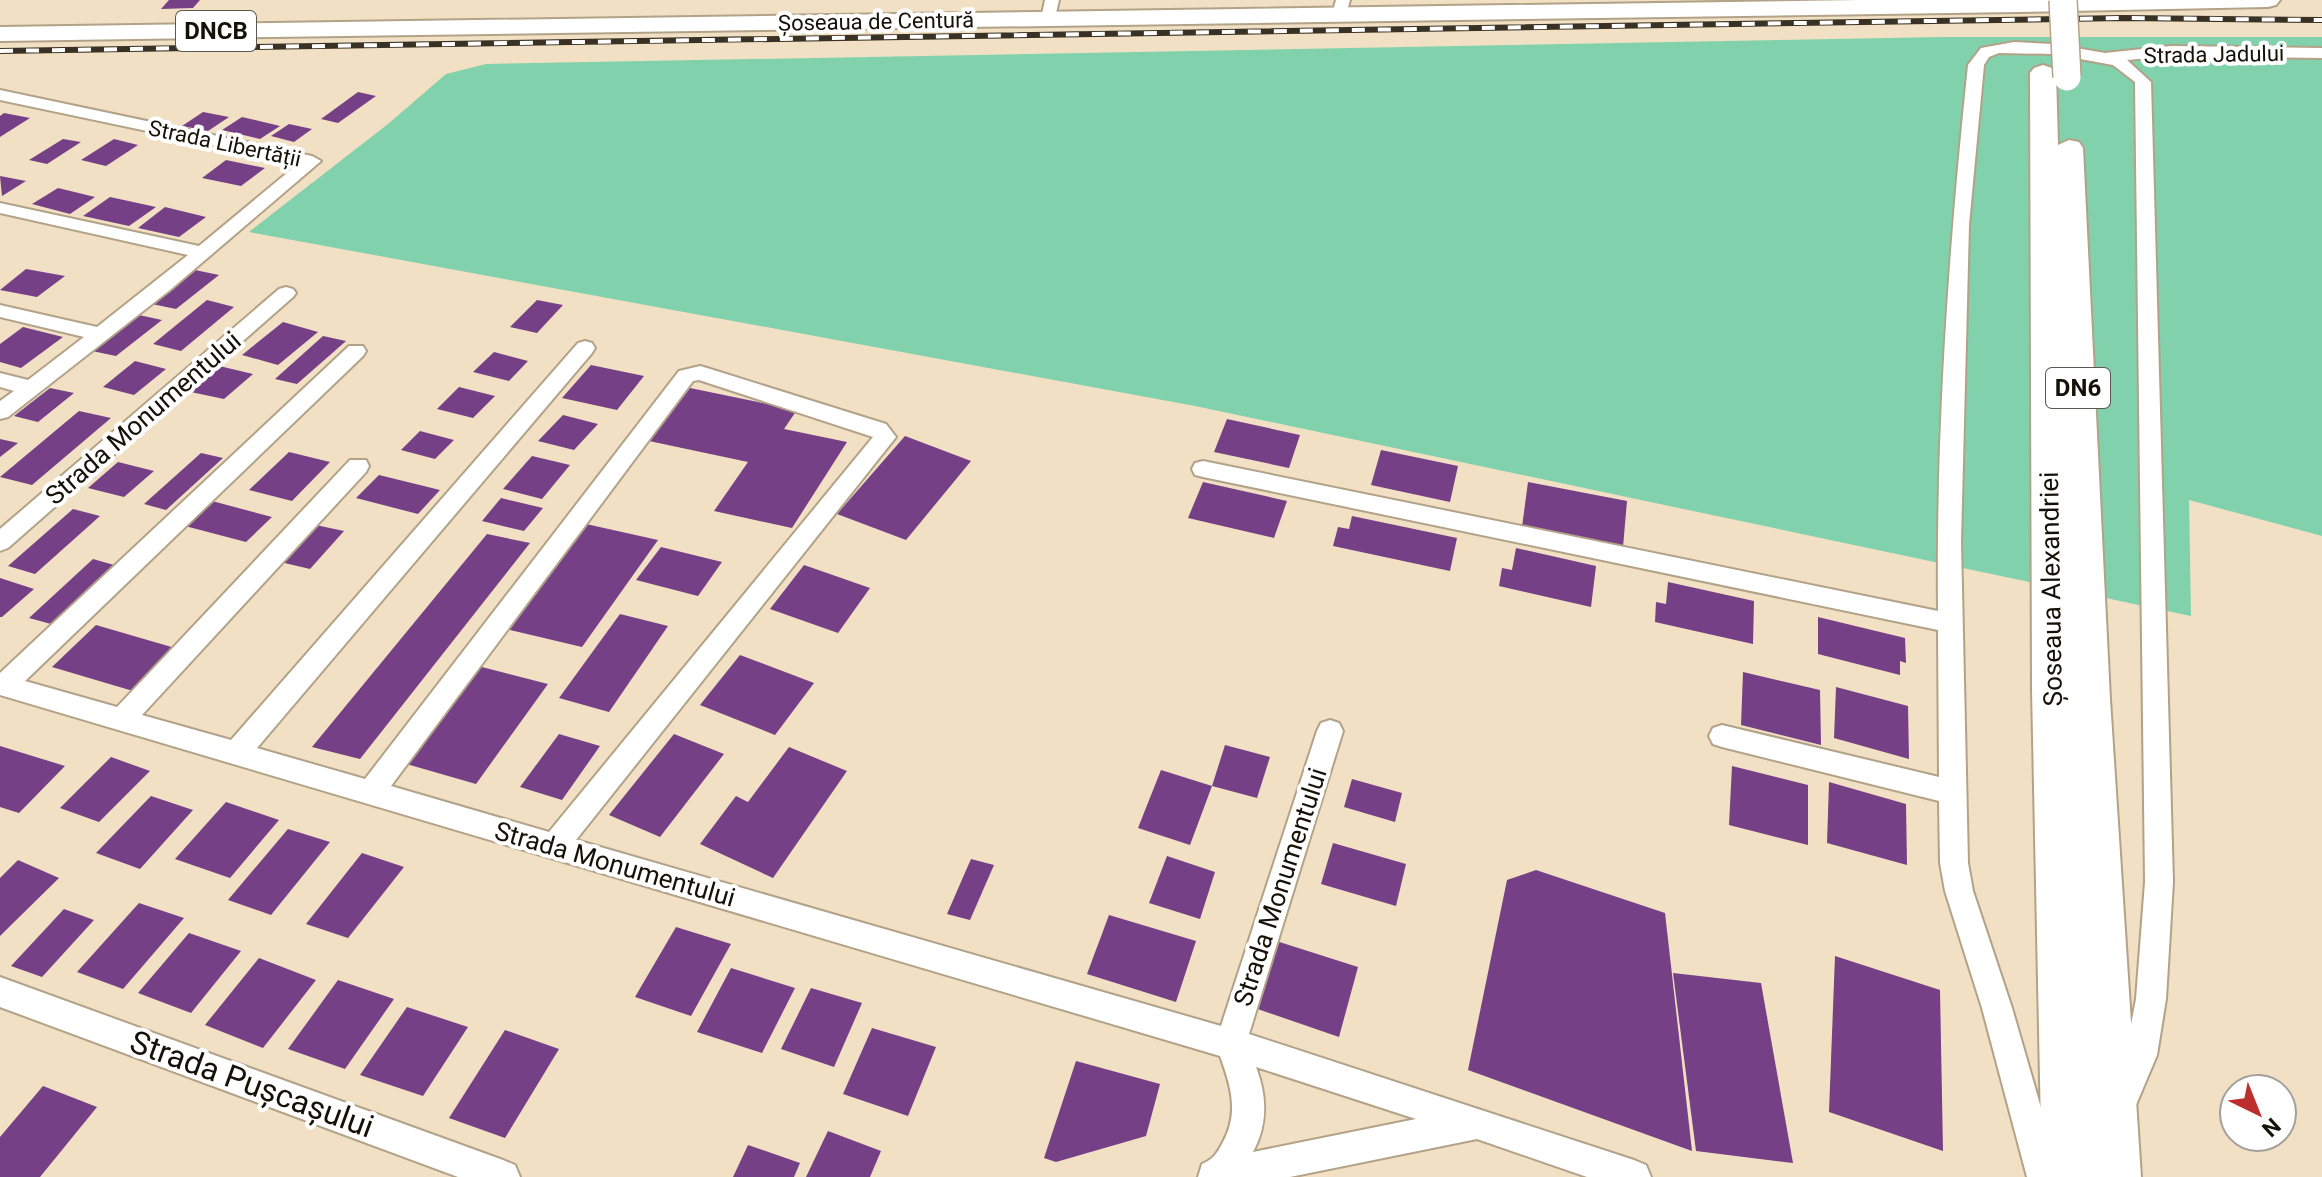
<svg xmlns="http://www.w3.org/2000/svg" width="2322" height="1177" viewBox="0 0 2322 1177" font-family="Roboto,sans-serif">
<rect width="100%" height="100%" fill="#f1e0c4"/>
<polygon fill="#81d2ac" points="1942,37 2322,37 2322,536 2189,500 2191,616 1195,406 249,232 388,124 446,74 486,64"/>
<g fill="#754085">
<polygon points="169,0 200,0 193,8 161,9"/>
<polygon points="358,92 376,96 338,123 321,119"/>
<polygon points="203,112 229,117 208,131 182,126"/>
<polygon points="4,113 30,118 0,137 0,116"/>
<polygon points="242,117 280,126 260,139 222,130"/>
<polygon points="289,124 312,129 294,142 271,136"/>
<polygon points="63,139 81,142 47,164 29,160"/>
<polygon points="114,139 138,145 106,166 81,160"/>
<polygon points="226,160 265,168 241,186 202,178"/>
<polygon points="0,176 26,181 2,196"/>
<polygon points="58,188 95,197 70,214 32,204"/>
<polygon points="110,197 156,207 129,226 83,216"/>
<polygon points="165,207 206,217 179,237 138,228"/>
<polygon points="26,269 65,276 37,297 0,290"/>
<polygon points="195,270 219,275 176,309 152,304"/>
<polygon points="207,300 234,307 181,351 153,344"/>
<polygon points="537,300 563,305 537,333 510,327"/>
<polygon points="139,315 162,320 116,356 92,351"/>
<polygon points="283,322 318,332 278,365 242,355"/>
<polygon points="23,327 63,337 21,368 0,362 0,344"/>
<polygon points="323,336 346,341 297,384 275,379"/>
<polygon points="494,352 528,361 509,381 473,372"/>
<polygon points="135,361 166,369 134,395 103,387"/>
<polygon points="215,365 253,374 224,399 186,391"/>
<polygon points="591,365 644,376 617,410 562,398"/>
<polygon points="459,387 495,396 473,418 437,409"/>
<polygon points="50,388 74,393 38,422 14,416"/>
<polygon points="690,388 797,410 784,429 847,442 792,528 714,511 748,462 649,441"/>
<polygon points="79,411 111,418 32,485 0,477"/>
<polygon points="563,415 598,424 574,450 538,441"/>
<polygon points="1227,419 1300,435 1289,468 1214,452"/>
<polygon points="420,431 454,440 435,459 401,450"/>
<polygon points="905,436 971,461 906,540 837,514"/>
<polygon points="0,439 18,443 0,457"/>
<polygon points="1381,450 1458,466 1450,502 1371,485"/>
<polygon points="289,452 330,462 292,501 249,490"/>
<polygon points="201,453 223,458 166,510 144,504"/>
<polygon points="532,456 570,465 542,499 503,489"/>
<polygon points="118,462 154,471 124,497 88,488"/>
<polygon points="379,475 440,490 418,514 356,498"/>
<polygon points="1203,482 1287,501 1274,538 1188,518"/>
<polygon points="1528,482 1627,501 1623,547 1522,527"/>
<polygon points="501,498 543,508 524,531 482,521"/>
<polygon points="212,501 272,517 246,542 185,526"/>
<polygon points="73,509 100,516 35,574 8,566"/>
<polygon points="1352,516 1457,538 1450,571 1333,546 1338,527 1349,529"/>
<polygon points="311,524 344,531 310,569 276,561"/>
<polygon points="586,524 658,540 582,647 506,629"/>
<polygon points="487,534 530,543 360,759 312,747"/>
<polygon points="661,547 722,562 698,596 636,580"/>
<polygon points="1516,548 1596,566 1591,607 1499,586 1502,568 1512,570"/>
<polygon points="93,559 114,565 51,624 29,618"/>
<polygon points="804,565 870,588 838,633 770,609"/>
<polygon points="0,578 34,589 2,617 0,617"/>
<polygon points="1668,582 1754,601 1753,644 1655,622 1656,602 1666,604"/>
<polygon points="620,614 668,626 609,712 559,698"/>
<polygon points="1818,617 1905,638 1906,663 1900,661 1900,675 1818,654"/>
<polygon points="96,625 175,648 133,691 52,667"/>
<polygon points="740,655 814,683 775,735 700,705"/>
<polygon points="478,666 548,684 476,784 403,763"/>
<polygon points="1743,672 1820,690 1821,745 1741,725"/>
<polygon points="1836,687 1908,706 1909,759 1834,738"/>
<polygon points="559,734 600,746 562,800 520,787"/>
<polygon points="674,734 724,754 660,837 609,815"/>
<polygon points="1225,745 1270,757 1257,798 1212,786 1190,845 1138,828 1161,770 1212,786"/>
<polygon points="0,746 65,766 19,813 0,807"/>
<polygon points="789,747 847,771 773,878 700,844 736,796 748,802"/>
<polygon points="111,757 150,771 99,822 60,808"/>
<polygon points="1732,766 1808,785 1808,845 1729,825"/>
<polygon points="1352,779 1402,793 1395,822 1344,807"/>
<polygon points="1829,782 1906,804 1907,865 1827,843"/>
<polygon points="151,796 193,810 140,869 96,853"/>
<polygon points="226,802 279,820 230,878 175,859"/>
<polygon points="288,829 330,842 271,915 228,900"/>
<polygon points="1333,843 1406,864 1396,906 1321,884"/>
<polygon points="362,853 404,867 348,938 306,924"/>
<polygon points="1167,856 1215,872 1200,919 1149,903"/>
<polygon points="971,859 994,865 970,920 947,914"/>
<polygon points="18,860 59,878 0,936 0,878"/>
<polygon points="1536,870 1665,913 1692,1151 1468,1070 1507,880"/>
<polygon points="139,903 184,918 123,989 77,972"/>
<polygon points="64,909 94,920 42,977 11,966"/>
<polygon points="1109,915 1196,941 1176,1002 1087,974"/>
<polygon points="676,927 731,944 691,1016 635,997"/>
<polygon points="189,933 241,951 191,1013 138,993"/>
<polygon points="1270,939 1358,967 1339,1037 1249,1006"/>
<polygon points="1835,956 1940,990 1943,1151 1829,1112"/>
<polygon points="259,958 316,980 263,1048 205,1025"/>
<polygon points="731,968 795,988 762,1053 697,1032"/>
<polygon points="1673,973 1761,983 1793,1163 1696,1151"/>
<polygon points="338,980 394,999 345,1069 288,1049"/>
<polygon points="811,988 862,1003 834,1067 781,1049"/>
<polygon points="407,1007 468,1027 423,1096 360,1075"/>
<polygon points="872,1028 936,1047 908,1116 843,1094"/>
<polygon points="505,1030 559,1049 505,1138 449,1118"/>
<polygon points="1076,1061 1160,1084 1146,1136 1056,1162 1044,1158"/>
<polygon points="43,1086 97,1107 40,1177 0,1177 0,1137"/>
<polygon points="828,1131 881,1151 870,1177 806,1177"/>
<polygon points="748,1145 800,1163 794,1177 733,1177"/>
</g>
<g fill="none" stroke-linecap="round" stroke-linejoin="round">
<g stroke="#b2a287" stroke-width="4">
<g id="street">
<polygon points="1045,0 1059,0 1054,22 1049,24 1041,19"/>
<polygon points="1336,0 1350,0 1345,18 1340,20 1332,15"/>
<path d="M2014,42l39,2 52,9 66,-7 151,2v10l-151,-2 -44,4 24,22 22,800 -7,117 -9,56 -24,57 -11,5 -11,-5 -5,-11 19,-46 11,-56 9,-117 -10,-800 -22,-17 -60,-11 -54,-1 -10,4 -5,8 -15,160 -8,317 7,321 5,28 39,117 49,169h-34l-45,-169 -37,-117 -5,-28 -1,-62 -217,-54 -9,-3 -4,-8 4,-8 9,-3 217,52 -1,-147 -735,-153 -8,-2 -3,-6 3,-6 8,-2 735,150c-2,-182 11,-365 30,-546l13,-17z"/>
<polygon points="0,90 312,156 321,161 170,290 8,417 0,419 0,401 14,391 0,387 0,373 28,380 84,337 0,317 0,305 97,327 188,255 0,213 0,203 199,246 299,163 0,100"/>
<polygon points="286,287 293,289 296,293 293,297 8,548 0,551 0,529 279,289"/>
<path d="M585,341l7,2 3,5 -3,5 -335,395 108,31 314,-408 21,-5 7,2 179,56 10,13 -320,403 645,186 96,-295 4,-8 9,-3 9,3 4,8 -94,303 385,126 12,5 5,12h-64l-110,-38 -187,38h-92l4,-13c12,-5 15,-11 21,-22 16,-29 8,-56 -3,-86l-1220,-361v-22l349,-327h14l3,5 -3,5 -338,325 92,26 233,-247h16l3,6 -3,6 -224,243 89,25 347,-397zM699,380l174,57 -324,395 -158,-46 302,-405zM1256,1067l160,52 -163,33c15,-28 14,-56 3,-85z"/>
<polygon points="0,977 503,1160 515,1165 520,1177 458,1177 0,1007"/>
</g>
</g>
<g stroke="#b2a287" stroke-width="4">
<g id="primary">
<polygon points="1860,0 2280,0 2276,5 2268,7 2018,12 0,41 0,27"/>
<polygon points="2043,65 2052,68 2056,73 2058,145 2069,140 2079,142 2083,148 2110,699 2141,1177 2042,1177 2032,689 2030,73 2034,68"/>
</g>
</g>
<use href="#street" fill="#fff" fill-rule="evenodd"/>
<use href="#primary" fill="#fff" fill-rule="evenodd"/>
<g stroke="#383124" stroke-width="6">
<polyline id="rail" points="0,51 2123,18 2322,20"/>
</g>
<use href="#rail" stroke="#fff" stroke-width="4" stroke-dasharray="13" stroke-linecap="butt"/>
<g stroke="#b2a287" stroke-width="30" stroke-linecap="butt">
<polyline id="primary-bridge" points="2063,0 2067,77"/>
</g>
<use href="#primary-bridge" stroke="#fff" stroke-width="27"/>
</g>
<g text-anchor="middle" stroke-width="8" stroke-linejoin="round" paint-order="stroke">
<g font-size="22" fill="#161107" stroke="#fff">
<text transform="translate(876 21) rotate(-1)" y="8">Șoseaua de Centură</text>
<text transform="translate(2214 54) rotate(-1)" y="8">Strada Jadului</text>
<text transform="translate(225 143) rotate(12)" y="8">Strada Libertății</text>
</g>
<g fill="#fff" stroke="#5c5851" stroke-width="2">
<rect x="176" y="11" width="80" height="40" rx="6"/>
<rect x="2046" y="368" width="64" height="40" rx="6"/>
</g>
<g font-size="24" font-weight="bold" fill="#161107">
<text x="216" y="39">DNCB</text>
<text x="2078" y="396">DN6</text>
</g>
<g font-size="26" fill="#161107" stroke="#fff">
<text transform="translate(143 418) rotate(-41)" y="9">Strada Monumentului</text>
<text transform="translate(2051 589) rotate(-91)" y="9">Șoseaua Alexandriei</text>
<text transform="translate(615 864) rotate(16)" y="9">Strada Monumentului</text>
<text transform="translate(1280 887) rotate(-72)" y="9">Strada Monumentului</text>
</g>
<g font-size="32" fill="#161107" stroke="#fff">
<text transform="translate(252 1084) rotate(20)" y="11">Strada Pușcașului</text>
</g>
</g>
<g transform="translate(2258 1113) rotate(137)"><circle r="38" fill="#ffffff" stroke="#a2a09c" stroke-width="2"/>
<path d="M0-6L14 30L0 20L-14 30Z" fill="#bd2f2c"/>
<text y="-12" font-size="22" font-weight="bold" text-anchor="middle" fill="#161107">N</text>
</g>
</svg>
